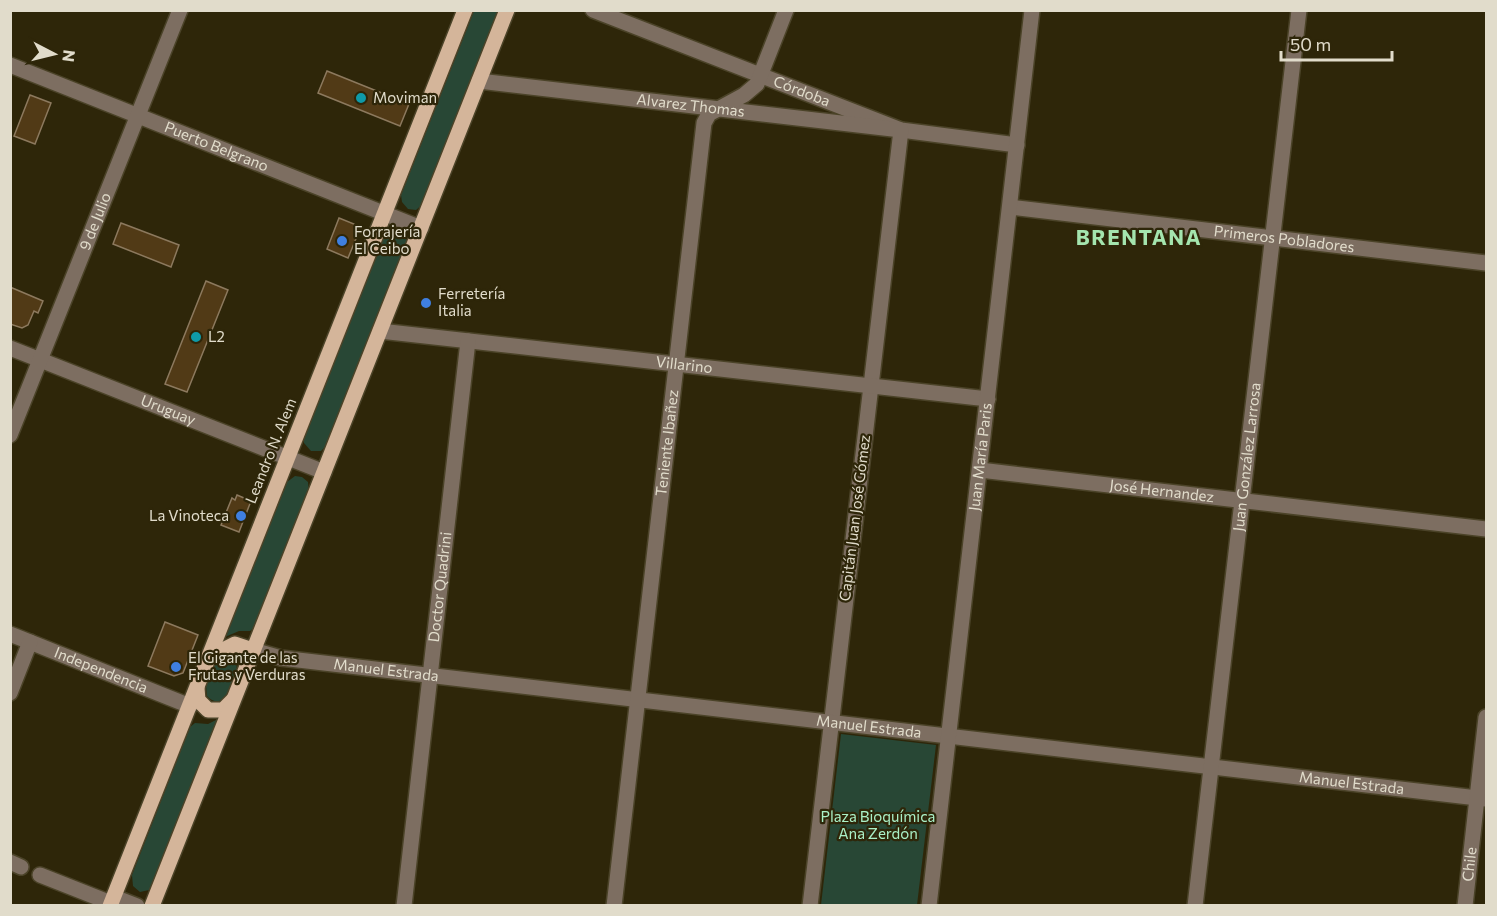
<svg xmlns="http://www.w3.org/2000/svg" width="1497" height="916" viewBox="0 0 1497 916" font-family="Commissioner,sans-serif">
<rect width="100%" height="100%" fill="#2e2609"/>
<g fill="#284735">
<polygon points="474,11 500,11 423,204 416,210 408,209 402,202 401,195"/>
<polygon points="390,231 401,232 406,238 406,245 327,445 321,451 311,451 304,443 304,437 383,238"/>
<polygon points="295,476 302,477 308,482 309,493 256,626 250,631 239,631 225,637 287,482"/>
<path d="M226,656l10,5c4,14 -11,55 -29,35l-1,-10 11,-26z"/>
<polygon points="218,719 153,886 149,890 140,892 133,886 132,875 190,727 195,723 208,724"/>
<polygon points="841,734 936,745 917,905 821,905"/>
</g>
<g fill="#513a16" stroke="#8c795e" stroke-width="1.5">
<polygon points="327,71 409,104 400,126 318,93"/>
<polygon points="30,95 51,103 35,144 14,136"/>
<polygon points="339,218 354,224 358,234 348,258 327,249"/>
<polygon points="121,223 179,245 171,267 113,244"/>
<polygon points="206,281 228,290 187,392 165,384"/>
<polygon points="10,287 43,301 38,313 34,311 28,325 22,328 10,324"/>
<polygon points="237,495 251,501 239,532 221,525 232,498 235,500"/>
<polygon points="165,622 198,635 183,673 174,676 148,666"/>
</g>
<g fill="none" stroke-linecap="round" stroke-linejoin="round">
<g stroke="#4b4328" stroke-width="18">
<g id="minor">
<path id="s1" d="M593,10l308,120 116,15"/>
<path id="s2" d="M10,65l411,163"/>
<path id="s3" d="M479,81l422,49 -91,776"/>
<path id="s4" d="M1010,207l476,56"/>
<path id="s5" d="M380,331l608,68"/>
<path id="s6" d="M10,348l314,124"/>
<path id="s7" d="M10,435l170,-425"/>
<path id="s8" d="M980,470l506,59"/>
<path id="s9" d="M10,634l180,72"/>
<path id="s10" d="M253,650l28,8 1205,141"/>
<polyline points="10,693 30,642"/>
<polyline points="10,862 21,867"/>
<polyline points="40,875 111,903"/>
<polyline points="114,897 137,906"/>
<path id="s11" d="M404,906l64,-565"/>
<path id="s12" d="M614,906l90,-783 5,-9 35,-19 13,-11 29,-74"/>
<path id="s13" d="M929,906l103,-896"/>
<path id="s14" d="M1195,906l104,-896"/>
<path id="s15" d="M1465,906l21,-189"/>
</g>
</g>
<g stroke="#4b4328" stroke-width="18">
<g id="major">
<polyline points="209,657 235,644 253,650"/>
<polyline points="197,688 198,700 208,710 223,710 233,700"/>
<polyline points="110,906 465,10"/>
<polyline points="152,906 507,10"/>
</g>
</g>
<use href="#minor" stroke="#7d6e61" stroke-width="15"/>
<use href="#major" stroke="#d4b59a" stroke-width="15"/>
</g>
<g fill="#0f9aa8" stroke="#2e2609" stroke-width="2">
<circle cx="361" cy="98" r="6"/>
<circle cx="196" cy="337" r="6"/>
</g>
<g fill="#3f7fe0" stroke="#2e2609" stroke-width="2">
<circle cx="342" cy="241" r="6"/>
<circle cx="426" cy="303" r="6"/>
<circle cx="241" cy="516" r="6"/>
<circle cx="176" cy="667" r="6"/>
</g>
<g text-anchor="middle" stroke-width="4.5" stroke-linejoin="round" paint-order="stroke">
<g font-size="15" fill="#e1dccb" stroke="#2e2609">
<text dy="5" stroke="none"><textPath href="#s1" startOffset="224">Córdoba</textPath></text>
<text dy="5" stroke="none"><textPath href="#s3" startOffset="213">Alvarez Thomas</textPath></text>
<text dy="5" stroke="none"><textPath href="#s2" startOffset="222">Puerto Belgrano</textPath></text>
<text dy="5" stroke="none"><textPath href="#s7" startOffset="230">9 de Julio</textPath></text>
<text dy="5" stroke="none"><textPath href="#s4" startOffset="276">Primeros Pobladores</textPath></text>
<text dy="5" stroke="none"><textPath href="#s5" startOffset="306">Villarino</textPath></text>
<text dy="5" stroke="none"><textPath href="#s6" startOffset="170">Uruguay</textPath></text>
<text dy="5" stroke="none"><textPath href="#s12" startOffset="466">Teniente Ibañez</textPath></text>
<text transform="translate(271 451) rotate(-68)" y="5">Leandro N. Alem</text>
<text dy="5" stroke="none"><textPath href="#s13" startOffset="452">Juan María Paris</textPath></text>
<text dy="5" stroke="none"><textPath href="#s14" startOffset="452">Juan González Larrosa</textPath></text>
<text dy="5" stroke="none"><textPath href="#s8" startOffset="183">José Hernandez</textPath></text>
<text transform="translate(855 518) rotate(-83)" y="5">Capitán Juan José Gómez</text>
<text dy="5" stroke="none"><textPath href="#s11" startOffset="321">Doctor Quadrini</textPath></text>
<text dy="5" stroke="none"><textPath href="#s9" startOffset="98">Independencia</textPath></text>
<text dy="5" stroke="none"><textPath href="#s10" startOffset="135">Manuel Estrada</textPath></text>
<text dy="5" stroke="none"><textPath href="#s10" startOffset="621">Manuel Estrada</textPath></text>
<text dy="5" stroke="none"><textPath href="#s10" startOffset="1107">Manuel Estrada</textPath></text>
<text dy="5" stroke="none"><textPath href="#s15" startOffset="42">Chile</textPath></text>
</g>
<g font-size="15" fill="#e1dccb" stroke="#2e2609" text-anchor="start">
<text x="373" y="103">Moviman</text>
<text x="354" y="237">Forrajería<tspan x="354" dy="17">El Ceibo</tspan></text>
<text x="438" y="299">Ferretería<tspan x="438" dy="17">Italia</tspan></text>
<text x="208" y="342">L2</text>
<text x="229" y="521" text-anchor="end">La Vinoteca</text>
<text x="188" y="663">El Gigante de las<tspan x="188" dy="17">Frutas y Verduras</tspan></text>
</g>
<g font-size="15" fill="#aaf0c7" stroke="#2e2609">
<text x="878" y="822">Plaza Bioquímica<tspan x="878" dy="17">Ana Zerdón</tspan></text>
</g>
<g font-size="21" font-weight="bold" letter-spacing="1.5" fill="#a4e5ae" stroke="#2e2609">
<text x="1139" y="245">BRENTANA</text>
</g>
</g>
<rect width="1497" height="916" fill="none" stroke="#e1dccb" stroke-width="24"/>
<g transform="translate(54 54) rotate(97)" stroke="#2e2609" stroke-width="4.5" paint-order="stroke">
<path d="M0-4.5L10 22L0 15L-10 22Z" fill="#e1dccb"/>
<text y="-9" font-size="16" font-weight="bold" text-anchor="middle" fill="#e1dccb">N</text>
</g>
<path d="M1281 51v9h111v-9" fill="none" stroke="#e1dccb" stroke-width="3"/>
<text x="1290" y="51" font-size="18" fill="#e1dccb" stroke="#2e2609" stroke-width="4.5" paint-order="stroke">50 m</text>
</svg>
